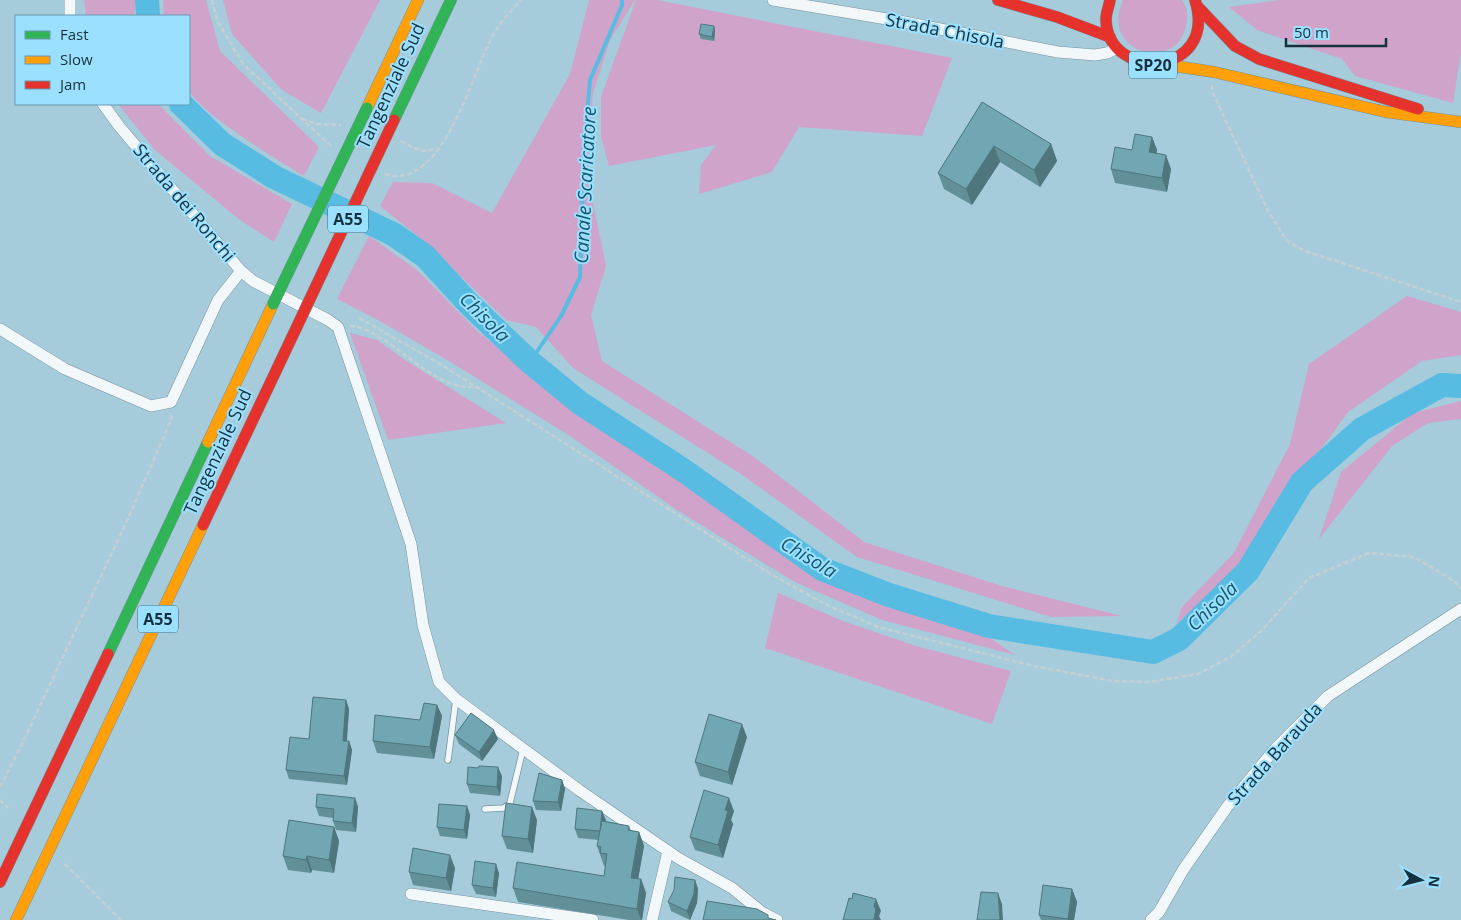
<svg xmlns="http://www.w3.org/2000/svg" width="1461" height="920" viewBox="0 0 1461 920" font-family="'Open Sans',sans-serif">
<rect width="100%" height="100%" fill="#a6cbdb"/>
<g fill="#d0a3cb">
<polygon points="84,0 136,0 134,16 86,16"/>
<path d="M163,0h43l14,51 99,96 -15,29c-22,-13 -109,-66 -115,-87 -4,-11 0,-58 0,-73h-25z"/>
<polygon points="223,0 380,0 321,113 282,90 232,34"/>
<polygon points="589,0 635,0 610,40 593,93 587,173 606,266 591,315 602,361 757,459 864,542 1002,586 1122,616 1051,617 857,557 741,474 573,368 536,327 506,320 424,241 380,206 393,182 432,183 492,213 570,74"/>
<polygon points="636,0 657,0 952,58 922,136 799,127 772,172 699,194 701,165 716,145 609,166 601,136 601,97"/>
<path d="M1123,0h59c6,8 6,17 4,26 -10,48 -87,27 -63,-26z"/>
<polygon points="1280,0 1461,0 1461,53 1453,103 1355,76 1342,59 1257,30 1229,7"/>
<polygon points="118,104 158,104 210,156 292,204 274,242 240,220 155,150"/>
<polygon points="369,236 417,270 477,331 586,418 698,492 804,570 887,607 987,636 1015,655 882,620 795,582 680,512 570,436 449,361 378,320 337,299"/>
<polygon points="1407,296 1461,312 1461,355 1422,361 1348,412 1305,471 1243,565 1176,624 1182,607 1234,553 1290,444 1309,364"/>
<polygon points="350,333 377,340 405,360 506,423 388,440"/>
<polygon points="1461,401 1461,419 1428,423 1392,446 1319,539 1341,472 1413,413"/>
<polygon points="778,593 843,621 916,646 1011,671 992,724 765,648"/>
</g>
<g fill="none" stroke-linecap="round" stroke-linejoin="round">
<polyline stroke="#58bce2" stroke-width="4" points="530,362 561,316 580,277 584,151 590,80 622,5 622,0"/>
<g stroke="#58bce2" stroke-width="24">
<polyline points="147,0 148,16"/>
<polyline points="181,104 222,144 274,177 393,234 425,256 469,304 530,362 580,403 683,470 822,569 889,595 989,626 1153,652 1179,639 1248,571 1302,482 1362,429 1442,385 1461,386"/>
</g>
<g stroke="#7694a0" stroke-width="7">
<g id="lane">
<polyline points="448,760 456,699"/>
<polyline points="485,809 504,808 510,803 523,749"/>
</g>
</g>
<g stroke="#7694a0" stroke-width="12">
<g id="street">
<polyline points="70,0 70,16"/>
<polyline points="773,0 899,21 1058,52 1095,55 1107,53 1117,48"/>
<polyline points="103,104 119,126 241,271 253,281 328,320 338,327 411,544 423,625 439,682 456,699 579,790 678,858 732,888 763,913 777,920"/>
<polyline points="0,329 65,369 151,406 171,402 218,300 241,271"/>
<polyline points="411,894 593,920"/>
<polyline points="652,920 668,851"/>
<polyline points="1151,920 1159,912 1183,870 1227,807 1274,750 1328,696 1461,609"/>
</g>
</g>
<g stroke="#7694a0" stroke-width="12">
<g id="fast">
<polyline points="394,120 451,0"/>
<polyline points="108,654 208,442"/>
</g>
</g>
<g stroke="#7694a0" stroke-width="12">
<g id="slow">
<polyline points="1162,64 1214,72 1386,112 1461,122"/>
<polyline points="367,108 418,0"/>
<polyline points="208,442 273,304"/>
<polyline points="16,920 203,525"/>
</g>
</g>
<g stroke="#7694a0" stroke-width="12">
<g id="jam">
<polyline points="998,0 1057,17 1110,37"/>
<path d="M1110,0c-1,6 -4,13 -4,19 1,64 113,58 89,-19"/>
<polyline points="1198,7 1235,46 1259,59 1418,109"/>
<polyline points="203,525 301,318"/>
<polyline points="0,882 108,654"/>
</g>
</g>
<g stroke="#c4cfd4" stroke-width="2.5" stroke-dasharray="5 2.5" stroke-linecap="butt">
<polyline points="212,0 217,20 243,64 332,147"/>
<polyline points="1212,85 1212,91 1269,213 1287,241 1305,251 1461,302"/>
<polyline points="302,119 317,124 341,125"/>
<path d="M401,141c12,6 24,15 36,6"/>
<path d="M385,174c60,19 88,-108 111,-144 7,-11 17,-21 25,-30"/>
<polyline points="359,318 437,362 774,576 827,605 878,627 1034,666 1113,681 1149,682 1198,674 1232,656 1261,631 1309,578 1369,553 1414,557 1454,581 1461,588"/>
<path d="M350,326c10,0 21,6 29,11 30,17 59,52 95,50"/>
<polyline points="0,787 22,744 126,523 172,418 171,414"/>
<polyline points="0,800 8,808"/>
<polyline points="65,864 121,920"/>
</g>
<use href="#lane" stroke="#f2f7fa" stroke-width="5.5"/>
<use href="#street" stroke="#f2f7fa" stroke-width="11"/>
<use href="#fast" stroke="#30b455" stroke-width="11"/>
<use href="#slow" stroke="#ff9f0a" stroke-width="11"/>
<use href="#jam" stroke="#e5322d" stroke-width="11"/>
<g stroke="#7694a0" stroke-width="12" stroke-linecap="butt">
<polyline id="fast-bridge" points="273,304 367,108"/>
</g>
<g stroke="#7694a0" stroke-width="12" stroke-linecap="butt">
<polyline id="jam-bridge" points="301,318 394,120"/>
</g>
<use href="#fast-bridge" stroke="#30b455" stroke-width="11"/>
<use href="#jam-bridge" stroke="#e5322d" stroke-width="11"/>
</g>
<g fill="#619099">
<polygon points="714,26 715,31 714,41 701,39 699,34"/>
<polygon points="982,102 1051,144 1057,161 1040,187 1000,162 972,205 944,189 938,173"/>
<polygon points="1152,137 1157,150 1156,154 1171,169 1167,192 1115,183 1111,169 1132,150"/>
<polygon points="346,700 349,709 347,741 349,741 352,750 347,785 289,779 286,770 309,739"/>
<polygon points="437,705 442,716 434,759 377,753 373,741 420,720"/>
<polygon points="455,735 498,739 482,761 459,744"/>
<polygon points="747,737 732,785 700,776 695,762"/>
<polygon points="502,776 500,796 470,793 467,784"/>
<polygon points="562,780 565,789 561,811 536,810 533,801"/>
<polygon points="355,798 358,807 356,832 336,830 333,821 333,818 319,816 316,807"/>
<polygon points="467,806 470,815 467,839 440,836 437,827"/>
<polygon points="602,811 605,821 629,826 631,831 639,832 644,846 638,879 641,879 646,893 642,920 629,920 518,902 513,888 604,876 605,866 604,866 597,846 599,840 578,838 575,829"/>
<polygon points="734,811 731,820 733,824 723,858 695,850 690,837"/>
<polygon points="537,820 533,853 507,849 502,836"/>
<polygon points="334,827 339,841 334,873 312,870 311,873 288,870 283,856"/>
<polygon points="455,868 451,891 413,885 409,872"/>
<polygon points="499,873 496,897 476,894 472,885"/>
<polygon points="695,880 698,889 697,903 690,920 671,911 668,902"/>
<polygon points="1072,889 1077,902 1074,920 1041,920 1039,915"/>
</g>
<g fill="#4f757d">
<polygon points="714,26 715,31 714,41 712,37"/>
<polygon points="1152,137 1157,150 1154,166 1149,152"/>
<polygon points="1051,144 1057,161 1040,187 1034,170"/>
<polygon points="994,146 1000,162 972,205 966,189"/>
<polygon points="1166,155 1171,169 1167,192 1162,178"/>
<polygon points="346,700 349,709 346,750 343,741"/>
<polygon points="437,705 442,716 434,759 430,747"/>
<polygon points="742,724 747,737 732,785 728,772"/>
<polygon points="494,730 498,739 482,761 479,752"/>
<polygon points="349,741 352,750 347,785 344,776"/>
<polygon points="498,767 502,776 500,796 497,787"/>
<polygon points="562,780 565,789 561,811 558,802"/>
<polygon points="355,798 358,807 356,832 352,823"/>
<polygon points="729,798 734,811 731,820 733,824 723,858 718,845 725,810"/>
<polygon points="467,806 470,815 467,839 464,830"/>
<polygon points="532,807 537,820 533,853 528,839"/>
<polygon points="602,811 606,820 604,840 600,831"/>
<polygon points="334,827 339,841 334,873 329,860"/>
<polygon points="639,832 644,846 636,891 631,878"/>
<polygon points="450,855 455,868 451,891 446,878"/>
<polygon points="307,856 312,870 311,873 306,860"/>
<polygon points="496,864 499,873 496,897 493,888"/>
<polygon points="641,879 646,893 642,920 641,920 637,909"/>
<polygon points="695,880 698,889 697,903 690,920 687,911"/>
<polygon points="1072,889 1077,902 1074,920 1068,920 1068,919"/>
<polygon points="998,893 1002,904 1003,920 1000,920"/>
<polygon points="876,899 881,911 879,916 881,920 874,920 874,907"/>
</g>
<g fill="#71a7b2" stroke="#4f757d">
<polygon points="701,24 714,26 712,37 699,34"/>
<polygon points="982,102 1051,144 1034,170 994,146 966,189 938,173"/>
<polygon points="1135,134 1152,137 1149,152 1166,155 1162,178 1111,169 1115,147 1132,150"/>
<polygon points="313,697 346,700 343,741 349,741 344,776 286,770 290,737 309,739"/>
<polygon points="424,703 437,705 430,747 373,741 375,715 420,720"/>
<polygon points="471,713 494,730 479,752 455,735"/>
<polygon points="709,714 742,724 728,772 695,762"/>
<polygon points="479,766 498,767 497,787 467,784 468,767 478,768"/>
<polygon points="539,773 562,780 558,802 533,801"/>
<polygon points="704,790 729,798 725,810 728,811 718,845 690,837"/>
<polygon points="317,794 355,798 352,823 333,821 334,809 316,807"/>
<polygon points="506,803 532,807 528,839 502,836"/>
<polygon points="439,804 467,806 464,830 437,827"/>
<polygon points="577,808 602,811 600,831 575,829"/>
<polygon points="289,820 334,827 329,860 307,856 306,860 283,856"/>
<polygon points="602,821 629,826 628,830 639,832 631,878 641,879 637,909 513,888 517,862 604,876 607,854 600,853 601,847 597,846"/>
<polygon points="413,848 450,855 446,878 409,872"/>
<polygon points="475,861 496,864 493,888 472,885"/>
<polygon points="675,877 695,880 694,894 687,911 668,902 674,890"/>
<polygon points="1043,885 1072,889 1068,919 1039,915"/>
<polygon points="981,892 998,893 1000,920 977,920"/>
<polygon points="853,893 876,899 874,907 876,908 874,920 843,920 849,898 852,899"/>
<polygon points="707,901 757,909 768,915 768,918 776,920 703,920"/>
</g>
<g text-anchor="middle" stroke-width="4" stroke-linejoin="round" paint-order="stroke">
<g fill="#9ce0ff" stroke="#3e6677" stroke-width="1">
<rect x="1129" y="51.5" width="48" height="27" rx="4"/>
<rect x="328" y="205.5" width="40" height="27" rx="4"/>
<rect x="138" y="605.5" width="40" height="27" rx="4"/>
</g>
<g font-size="16" font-weight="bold" fill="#15313d">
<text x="1153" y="71">SP20</text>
<text x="348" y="225">A55</text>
<text x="158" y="625">A55</text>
</g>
<g font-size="18" fill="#15313d" stroke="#9ce0ff">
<text transform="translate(945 31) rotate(11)" y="6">Strada Chisola</text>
<text transform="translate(391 86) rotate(-65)" y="6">Tangenziale Sud</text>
<text transform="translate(184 203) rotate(50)" y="6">Strada dei Ronchi</text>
<text transform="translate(218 452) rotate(-65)" y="6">Tangenziale Sud</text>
<text transform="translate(1275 754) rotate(-48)" y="6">Strada Barauda</text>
</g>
<g font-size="19" font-style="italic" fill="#145770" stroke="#9ce0ff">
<text transform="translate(585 185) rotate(-87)" y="7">Canale Scaricatore</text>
<text transform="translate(485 317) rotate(45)" y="7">Chisola</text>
<text transform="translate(809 557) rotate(31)" y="7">Chisola</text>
<text transform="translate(1212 606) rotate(-44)" y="7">Chisola</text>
</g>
</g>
<rect x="15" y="15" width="175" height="90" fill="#9ce0ff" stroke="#669ab1"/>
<rect x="25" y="31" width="25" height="8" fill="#30b455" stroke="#669ab1"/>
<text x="60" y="40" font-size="15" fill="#15313d">Fast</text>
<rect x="25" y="56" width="25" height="8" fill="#ff9f0a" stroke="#669ab1"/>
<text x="60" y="65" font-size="15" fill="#15313d">Slow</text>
<rect x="25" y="81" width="25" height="8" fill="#e5322d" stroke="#669ab1"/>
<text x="60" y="90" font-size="15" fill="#15313d">Jam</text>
<g transform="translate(1421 880) rotate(97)" stroke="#9ce0ff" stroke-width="4" paint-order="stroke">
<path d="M0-4L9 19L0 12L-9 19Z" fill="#15313d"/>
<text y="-8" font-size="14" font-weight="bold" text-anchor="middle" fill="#15313d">N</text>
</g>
<path d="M1286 38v8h100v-8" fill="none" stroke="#15313d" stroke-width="2.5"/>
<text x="1294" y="38" font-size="15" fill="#15313d" stroke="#9ce0ff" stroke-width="4" paint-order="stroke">50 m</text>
</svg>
